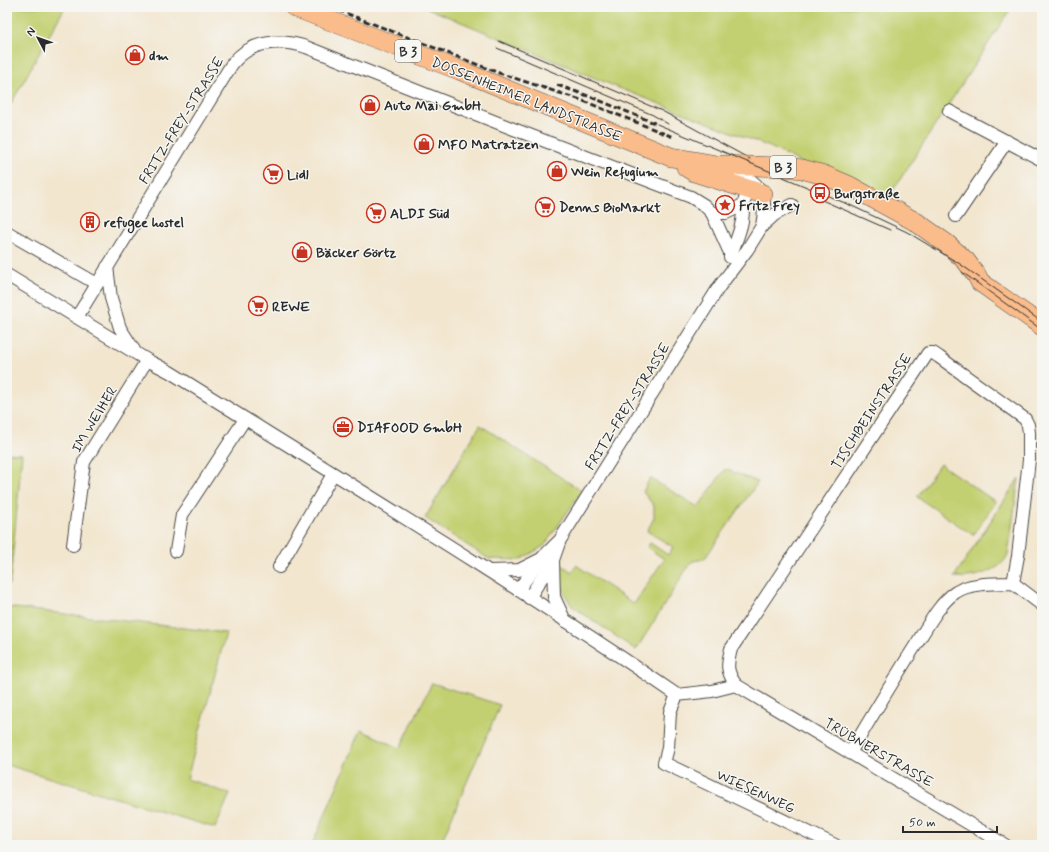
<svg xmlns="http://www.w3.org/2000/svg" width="1049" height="852" viewBox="0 0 1049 852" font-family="Mynerve,sans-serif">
<rect width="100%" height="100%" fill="#f6f6f2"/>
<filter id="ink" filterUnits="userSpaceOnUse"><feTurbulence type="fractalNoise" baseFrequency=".025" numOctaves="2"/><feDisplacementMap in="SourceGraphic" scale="8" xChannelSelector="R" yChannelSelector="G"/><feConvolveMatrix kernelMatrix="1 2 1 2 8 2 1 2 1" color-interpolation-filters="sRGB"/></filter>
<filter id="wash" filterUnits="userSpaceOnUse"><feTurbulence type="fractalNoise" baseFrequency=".012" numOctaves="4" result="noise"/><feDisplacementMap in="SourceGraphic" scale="16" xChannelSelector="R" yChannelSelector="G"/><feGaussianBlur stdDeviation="0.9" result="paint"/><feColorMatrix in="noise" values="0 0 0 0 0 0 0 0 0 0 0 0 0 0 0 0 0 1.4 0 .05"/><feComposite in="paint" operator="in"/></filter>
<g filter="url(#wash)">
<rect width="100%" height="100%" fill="#f2e6cf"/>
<g fill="#c3d071" stroke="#777e4e">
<polygon points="7,7 65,7 7,111"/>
<polygon points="425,7 1012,7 884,204 770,147 619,88"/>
<polygon points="480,425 582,491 544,546 520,560 489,559 425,518"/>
<polygon points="7,453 22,454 10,584 7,584"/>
<polygon points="940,464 996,502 973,535 917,497"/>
<polygon points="725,469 758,482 705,558 691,562 636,650 572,606 564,593 558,576 562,565 572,572 576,565 634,604 664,559 647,547 650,543 668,555 673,547 647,531 654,518 654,506 643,492 650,478 698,507"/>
<path d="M1019,478l-11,76c-6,18 -37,25 -54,23z"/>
<polygon points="7,607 226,633 187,779 230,794 215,828 7,765"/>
<polygon points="432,683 500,705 440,845 312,845 361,730 400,748"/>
</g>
</g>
<g filter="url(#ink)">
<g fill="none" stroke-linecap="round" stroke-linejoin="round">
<g stroke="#494744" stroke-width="14">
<g id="minor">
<polyline points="949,111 1042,160"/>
<path d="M728,167c31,17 41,21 34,59"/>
<polyline points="712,213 726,213 743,205"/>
<polyline points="956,216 1007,141"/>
<polyline points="7,232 97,284"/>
<path d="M730,257c4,-11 10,-24 12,-36 2,-13 0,-19 7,-31"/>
<polyline points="107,267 111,298 120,328 134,350"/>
<path d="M7,275l140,85 23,12c170,106 342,210 507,323"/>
<path d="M77,317l155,-253c3,-3 6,-7 9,-9 17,-15 45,-15 65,-8l205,81 180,69 13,8 8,8 19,42"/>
<polyline points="73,545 84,462 147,360"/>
<polyline points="176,551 182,515 245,419"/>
<polyline points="553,560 554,597 565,621"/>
<polyline points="279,567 333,474"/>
<polyline points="490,571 519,570 539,560"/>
<polyline points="518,590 543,557 560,540 719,287 747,250 762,226 774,215 792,205"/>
<polyline points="529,598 553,560 559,543"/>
<polyline points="677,695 670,712 668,748 664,763 835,845"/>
<polyline points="677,695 712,691 736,685"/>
<path d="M850,753c22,-37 44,-74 67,-110 10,-16 23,-41 39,-51 15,-10 39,-8 57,-9l29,22"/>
<path d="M1005,845l-269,-160c-10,-14 -9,-20 -5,-36l197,-296h5l6,4 86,62 3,6 1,8v27l-11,96 -5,27"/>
</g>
</g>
<g stroke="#494744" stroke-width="20">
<g id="primary">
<polyline points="294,7 459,70 671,157 717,165 785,167 802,169 824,175 850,186 916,222 947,244 966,261 977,276 980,282 1042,326"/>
<polyline points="686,167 694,172 763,194"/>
</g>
</g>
<use href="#minor" stroke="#fff" stroke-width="12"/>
<use href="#primary" stroke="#fabc8b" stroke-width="19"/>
<g stroke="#2b2b2b" stroke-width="1">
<polyline points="499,41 662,111 750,159"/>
<polyline points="497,48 653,115 668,124"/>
<polyline points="657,124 852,206 907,232 960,264 1042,322"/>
<polyline points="815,197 890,230"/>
<polyline points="962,272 1042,330"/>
</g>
<g stroke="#2b2b2b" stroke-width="3" stroke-dasharray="6 3" stroke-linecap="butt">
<polyline points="330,7 499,73 581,100 673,137"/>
<polyline points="557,85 591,97 657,124"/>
</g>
</g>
</g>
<defs>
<g id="shop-ring" transform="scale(1)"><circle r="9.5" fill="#f6f6f2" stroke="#c8321e" stroke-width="1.5"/><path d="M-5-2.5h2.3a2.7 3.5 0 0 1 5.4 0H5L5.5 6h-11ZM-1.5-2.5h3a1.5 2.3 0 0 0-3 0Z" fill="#c8321e"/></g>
<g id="supermarket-ring" transform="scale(1)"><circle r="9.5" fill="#f6f6f2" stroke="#c8321e" stroke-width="1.5"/><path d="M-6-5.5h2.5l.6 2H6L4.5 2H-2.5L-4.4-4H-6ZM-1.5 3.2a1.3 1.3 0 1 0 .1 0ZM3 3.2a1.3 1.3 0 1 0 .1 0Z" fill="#c8321e"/></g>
<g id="bus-ring" transform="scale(1)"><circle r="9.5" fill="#f6f6f2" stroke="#c8321e" stroke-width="1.5"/><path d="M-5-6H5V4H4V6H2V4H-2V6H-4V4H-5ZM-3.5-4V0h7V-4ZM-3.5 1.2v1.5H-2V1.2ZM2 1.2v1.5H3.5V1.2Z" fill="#c8321e"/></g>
<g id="sight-ring" transform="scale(1)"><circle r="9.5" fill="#f6f6f2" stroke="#c8321e" stroke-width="1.5"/><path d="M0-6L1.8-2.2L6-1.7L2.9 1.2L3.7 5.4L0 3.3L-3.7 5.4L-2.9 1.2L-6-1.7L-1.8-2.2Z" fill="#c8321e"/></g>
<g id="building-ring" transform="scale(1)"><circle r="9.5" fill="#f6f6f2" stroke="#c8321e" stroke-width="1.5"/><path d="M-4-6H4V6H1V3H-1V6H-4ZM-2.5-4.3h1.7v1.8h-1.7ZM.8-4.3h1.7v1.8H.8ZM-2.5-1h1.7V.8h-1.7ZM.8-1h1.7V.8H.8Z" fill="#c8321e"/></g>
<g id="office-ring" transform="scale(1)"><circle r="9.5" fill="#f6f6f2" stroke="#c8321e" stroke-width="1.5"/><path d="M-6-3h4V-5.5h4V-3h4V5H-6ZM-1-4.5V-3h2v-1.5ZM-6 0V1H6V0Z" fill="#c8321e"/></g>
</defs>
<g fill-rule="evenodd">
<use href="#shop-ring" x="135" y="55"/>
<use href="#shop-ring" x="370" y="105"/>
<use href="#shop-ring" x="424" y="144"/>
<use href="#shop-ring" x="557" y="171"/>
<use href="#supermarket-ring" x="273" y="174"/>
<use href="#bus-ring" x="820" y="193"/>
<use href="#sight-ring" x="725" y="205"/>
<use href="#supermarket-ring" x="545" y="207"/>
<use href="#supermarket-ring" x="376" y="213"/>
<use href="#building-ring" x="90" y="222"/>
<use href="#shop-ring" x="302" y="252"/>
<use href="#supermarket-ring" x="258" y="306"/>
<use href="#office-ring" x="343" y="427"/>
</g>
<g text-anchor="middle" stroke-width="3" stroke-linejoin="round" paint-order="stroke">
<g fill="#f6f6f2" stroke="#686867" stroke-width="1">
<rect x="395" y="40" width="26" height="22" rx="3"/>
<rect x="770" y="156" width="26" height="22" rx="3"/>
</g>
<g font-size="13" font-weight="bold" fill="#2b2b2b">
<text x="408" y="56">B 3</text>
<text x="783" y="172">B 3</text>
</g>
<g font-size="14" font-weight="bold" fill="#2b2b2b" stroke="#f6f6f2" text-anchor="start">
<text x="149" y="60">dm</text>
<text x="384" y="110">Auto Mai GmbH</text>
<text x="438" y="149">MFO Matratzen</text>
<text x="571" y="176">Wein Refugium</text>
<text x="287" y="179">Lidl</text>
<text x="834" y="198">Burgstraße</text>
<text x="739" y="210">Fritz Frey</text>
<text x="559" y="212">Denns BioMarkt</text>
<text x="390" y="218">ALDI Süd</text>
<text x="104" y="227">refugee hostel</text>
<text x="316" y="257">Bäcker Görtz</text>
<text x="272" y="311">REWE</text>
<text x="357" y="432">DIAFOOD GmbH</text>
</g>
<g font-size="14" fill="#2b2b2b" stroke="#f6f6f2">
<text transform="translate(527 99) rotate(22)" y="5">DOSSENHEIMER LANDSTRASSE</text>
<text transform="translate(181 120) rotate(-58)" y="5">FRITZ-FREY-STRASSE</text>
<text transform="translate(627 406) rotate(-58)" y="5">FRITZ-FREY-STRASSE</text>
<text transform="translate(871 411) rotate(-57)" y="5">TISCHBEINSTRASSE</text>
<text transform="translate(94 419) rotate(-59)" y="5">IM WEIHER</text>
<text transform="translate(879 752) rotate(30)" y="5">TRÜBNERSTRASSE</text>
<text transform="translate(756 791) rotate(25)" y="5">WIESENWEG</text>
</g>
</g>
<rect width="1049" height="852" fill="none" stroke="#f6f6f2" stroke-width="24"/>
<g transform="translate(38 38) rotate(311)" stroke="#f6f6f2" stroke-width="3" paint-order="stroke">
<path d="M0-3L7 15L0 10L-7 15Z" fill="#2b2b2b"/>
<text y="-6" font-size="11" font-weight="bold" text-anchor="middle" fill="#2b2b2b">N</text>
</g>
<path d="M903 826v6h94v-6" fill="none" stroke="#2b2b2b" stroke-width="2"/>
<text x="909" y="826" font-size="12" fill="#2b2b2b" stroke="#f6f6f2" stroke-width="3" paint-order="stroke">50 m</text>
</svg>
